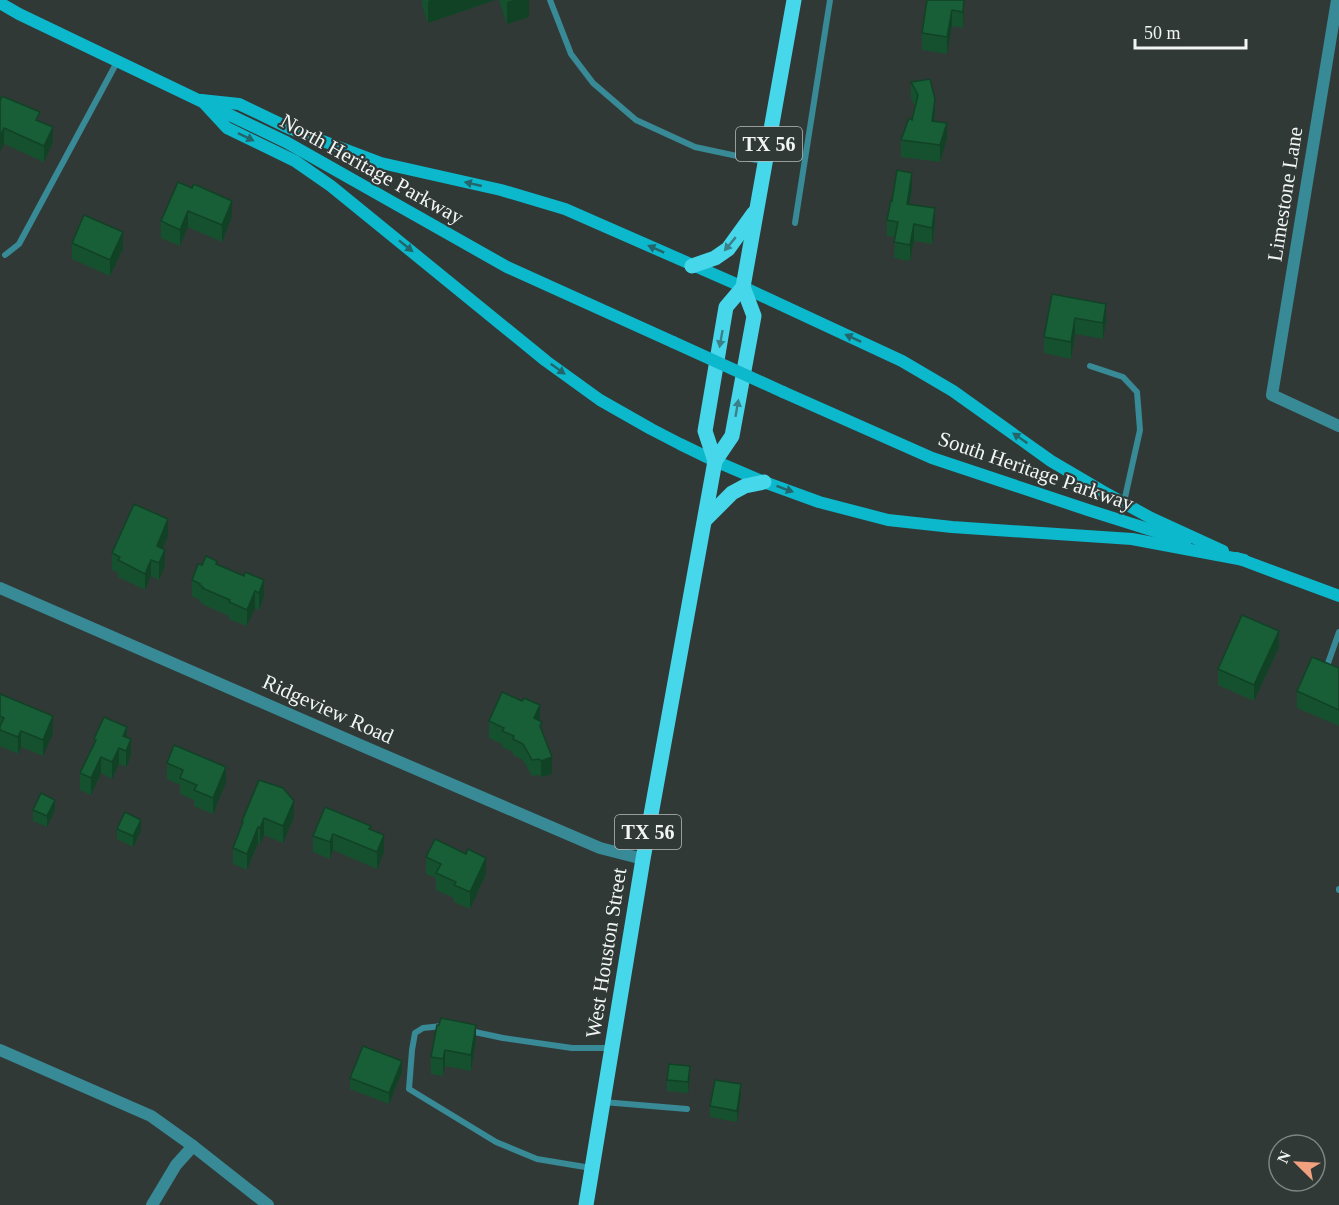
<svg xmlns="http://www.w3.org/2000/svg" width="1339" height="1205" viewBox="0 0 1339 1205" font-family="'Times New Roman',serif">
<rect width="100%" height="100%" fill="#313937"/>
<g fill="none" stroke-linecap="round" stroke-linejoin="round">
<g stroke="#378a96" stroke-width="6">
<polyline points="550,0 571,54 593,83 636,120 695,147 765,162"/>
<polyline points="795,223 830,0"/>
<polyline points="5,255 19,244 117,62"/>
<polyline points="1090,366 1123,377 1137,392 1140,430 1120,520"/>
<polyline points="1339,632 1327,666 1339,671"/>
<polyline points="1339,889 1339,890"/>
<polyline points="442,1026 423,1028 415,1033 412,1050 409,1089 496,1142 537,1159 591,1168"/>
<polyline points="470,1031 503,1038 572,1048 611,1048"/>
<polyline points="603,1102 687,1109"/>
</g>
<g stroke="#378a96" stroke-width="12">
<polyline points="1337,0 1272,395 1339,426"/>
<polyline points="0,588 367,748 600,848 643,859"/>
<polyline points="0,1050 151,1116 193,1146 268,1205"/>
<polyline points="152,1205 176,1165 193,1146"/>
</g>
<g stroke="#0cb8cc" stroke-width="12">
<polyline points="0,3 19,14 286,142 507,267 673,342"/>
<polyline points="201,100 227,128 295,161 331,186 546,361 600,400 651,429 680,444 715,461 764,482 819,502 888,520 952,527 1132,539 1244,560"/>
<polyline points="201,100 239,104 291,129 381,163 501,190 565,209 743,287 902,361 953,391 1051,461 1102,491 1151,518 1223,551"/>
<polyline points="783,392 932,458 1088,510 1186,541"/>
<polyline points="1237,558 1339,596"/>
</g>
<g stroke="#47d7eb" stroke-width="15">
<polyline points="692,266 715,258 728,249 754,213"/>
<polyline points="715,461 705,431 726,307 743,287"/>
<polyline points="705,520 732,493 745,486 764,482"/>
<polyline points="586,1205 643,859 715,461 732,436 754,316 743,287 794,0"/>
</g>
<polyline stroke="#0cb8cc" stroke-width="12" points="673,342 783,392"/>
</g>
<g fill="#15512e">
<polygon points="422,0 495,0 428,23 422,5"/>
<polygon points="499,0 529,0 529,17 507,24"/>
<polygon points="964,0 964,16 963,28 952,26 947,54 922,50 922,33"/>
<polygon points="911,82 935,115 934,121 947,139 940,162 901,157 901,140 912,120 915,106 911,98"/>
<polygon points="0,101 40,121 53,142 44,162 4,144"/>
<polygon points="178,182 232,217 222,242 188,227 180,246 161,238 161,221"/>
<polygon points="912,189 910,204 935,224 932,244 914,241 910,261 894,258 895,237 887,236 887,220 892,201"/>
<polygon points="72,243 123,249 110,276 72,259"/>
<polygon points="1052,294 1106,321 1103,339 1075,334 1071,359 1044,353 1044,337"/>
<polygon points="168,536 163,548 165,566 159,580 151,576 145,590 118,577 118,572 112,570 112,553"/>
<polygon points="202,565 217,565 264,596 259,610 255,608 247,626 229,619 229,616 202,604 202,603 200,602 200,600 192,596 192,580"/>
<polygon points="1279,647 1254,701 1218,685 1218,669"/>
<polygon points="1339,668 1339,726 1297,708 1297,691"/>
<polygon points="0,694 53,733 43,756 21,747 18,754 0,746"/>
<polygon points="489,721 540,721 552,774 541,777 539,775 532,776 523,760 513,755 513,752 502,747 502,744 489,738"/>
<polygon points="127,738 131,756 126,767 119,764 112,779 101,773 91,795 80,790 80,773 94,745 94,739"/>
<polygon points="167,763 226,783 213,814 194,806 194,800 180,794 180,785 167,779"/>
<polygon points="259,780 294,817 283,843 264,835 260,844 258,843 247,870 233,864 233,848 242,826 242,821"/>
<polygon points="33,810 55,810 47,827 33,821"/>
<polygon points="117,829 141,831 133,847 117,839"/>
<polygon points="371,830 384,852 377,869 333,850 330,859 313,852 313,836"/>
<polygon points="426,857 486,874 470,909 454,902 454,898 436,890 436,878 426,874"/>
<polygon points="476,1025 476,1041 471,1071 445,1066 443,1076 431,1074 431,1057"/>
<polygon points="402,1072 389,1104 350,1089 350,1078"/>
<polygon points="690,1077 688,1093 667,1091 667,1080"/>
<polygon points="741,1095 737,1122 710,1117 710,1106"/>
</g>
<g fill="#114226">
<polygon points="432,0 495,0 428,23 428,1"/>
<polygon points="514,0 529,0 529,17 507,24 507,2"/>
<polygon points="964,0 964,16 963,28 963,12"/>
<polygon points="952,10 952,26 947,54 947,37"/>
<polygon points="935,99 935,115 932,137 932,121"/>
<polygon points="947,123 947,139 940,162 940,145"/>
<polygon points="53,127 53,142 44,162 44,146"/>
<polygon points="4,128 4,144 0,152 0,137"/>
<polygon points="912,173 912,189 907,220 907,204"/>
<polygon points="232,201 232,217 222,242 222,225"/>
<polygon points="935,208 935,224 932,244 932,228"/>
<polygon points="188,211 188,227 180,246 180,230"/>
<polygon points="914,224 914,241 910,261 910,245"/>
<polygon points="123,232 123,249 110,276 110,260"/>
<polygon points="1106,304 1106,321 1103,339 1103,323"/>
<polygon points="1075,318 1075,334 1071,359 1071,342"/>
<polygon points="168,519 168,536 157,562 157,546"/>
<polygon points="165,550 165,566 159,580 159,563"/>
<polygon points="151,560 151,576 145,590 145,574"/>
<polygon points="264,580 264,596 259,610 259,593"/>
<polygon points="255,591 255,608 247,626 247,610"/>
<polygon points="1279,631 1279,647 1254,701 1254,685"/>
<polygon points="540,705 540,722 534,718"/>
<polygon points="53,716 53,733 43,756 43,740"/>
<polygon points="127,727 127,744 123,736"/>
<polygon points="21,731 21,747 18,754 18,737"/>
<polygon points="131,739 131,756 126,767 126,751"/>
<polygon points="119,748 119,764 112,779 112,762"/>
<polygon points="101,757 101,773 91,795 91,778"/>
<polygon points="552,757 552,774 541,777 541,761"/>
<polygon points="226,767 226,783 213,814 213,798"/>
<polygon points="55,800 55,810 47,827 47,816"/>
<polygon points="294,801 294,817 283,843 283,826"/>
<polygon points="264,818 264,835 260,844 260,828"/>
<polygon points="141,820 141,831 133,847 133,836"/>
<polygon points="258,827 258,843 247,870 247,854"/>
<polygon points="333,834 333,850 330,859 330,842"/>
<polygon points="384,835 384,852 377,869 377,852"/>
<polygon points="486,858 486,874 470,909 470,892"/>
<polygon points="476,1025 476,1041 471,1071 471,1055"/>
<polygon points="445,1050 445,1066 443,1076 443,1059"/>
<polygon points="402,1061 402,1072 389,1104 389,1093"/>
<polygon points="690,1066 690,1077 688,1093 688,1082"/>
<polygon points="741,1084 741,1095 737,1122 737,1111"/>
</g>
<g fill="#185e36" stroke="#114226" stroke-width="1.5">
<polygon points="927,0 964,0 963,12 952,10 947,37 922,33"/>
<polygon points="930,79 935,99 932,121 947,123 940,145 901,140 909,118 912,120 918,95 911,82"/>
<polygon points="2,96 40,112 36,120 53,127 44,146 4,128 0,137 0,101"/>
<polygon points="897,170 912,173 907,204 935,208 932,228 914,224 910,245 894,242 898,222 887,220 891,200 892,201"/>
<polygon points="178,182 192,188 194,184 232,201 222,225 188,211 180,230 161,221"/>
<polygon points="84,215 123,232 110,260 72,243"/>
<polygon points="1052,294 1106,304 1103,323 1075,318 1071,342 1044,337"/>
<polygon points="134,504 168,519 157,546 165,550 159,563 151,560 145,574 118,560 120,557 112,553"/>
<polygon points="206,556 217,561 216,564 244,576 245,572 264,580 259,593 255,591 247,610 229,602 230,600 202,588 203,587 200,585 200,584 192,580 198,564 202,565"/>
<polygon points="1242,615 1279,631 1254,685 1218,669"/>
<polygon points="1312,657 1339,668 1339,710 1297,691"/>
<polygon points="502,692 522,701 524,698 540,705 534,718 542,722 540,726 552,757 541,761 539,759 532,760 523,744 513,739 514,736 502,731 504,728 489,721"/>
<polygon points="0,694 53,716 43,740 21,731 18,737 0,730 0,726 4,718 0,716"/>
<polygon points="104,717 127,727 123,736 131,739 126,751 119,748 112,762 101,757 91,778 80,773 96,740 94,739"/>
<polygon points="174,745 226,767 213,798 194,790 197,785 180,778 183,770 167,763"/>
<polygon points="259,780 283,788 294,801 283,826 264,818 260,828 258,827 247,854 233,848 243,822 242,821"/>
<polygon points="41,793 55,800 47,816 33,810"/>
<polygon points="325,807 371,826 369,829 384,835 377,852 333,834 330,842 313,836"/>
<polygon points="125,812 141,820 133,836 117,829"/>
<polygon points="435,839 466,854 468,849 486,858 470,892 454,885 456,882 436,873 441,864 426,857"/>
<polygon points="441,1018 476,1025 471,1055 445,1050 443,1059 431,1057 437,1025 439,1025"/>
<polygon points="363,1046 402,1061 389,1093 350,1078"/>
<polygon points="669,1064 690,1066 688,1082 667,1080"/>
<polygon points="715,1080 741,1084 737,1111 710,1106"/>
</g>
<defs><path id="oneway-solid" d="M-6-.8H1V-3.2L6.5 0L1 3.2V.8H-6Z" transform="scale(1.5)"/></defs>
<g fill="#24656b">
<use href="#oneway-solid" transform="translate(246 137) rotate(26)"/>
<use href="#oneway-solid" transform="translate(473 184) rotate(-167)"/>
<use href="#oneway-solid" transform="translate(406 246) rotate(39)"/>
<use href="#oneway-solid" transform="translate(656 249) rotate(-156)"/>
<use href="#oneway-solid" transform="translate(853 338) rotate(-155)"/>
<use href="#oneway-solid" transform="translate(558 369) rotate(36)"/>
<use href="#oneway-solid" transform="translate(1020 438) rotate(-145)"/>
<use href="#oneway-solid" transform="translate(785 489) rotate(20)"/>
</g>
<g fill="#3b8088">
<use href="#oneway-solid" transform="translate(730 244) rotate(130)"/>
<use href="#oneway-solid" transform="translate(721 339) rotate(100)"/>
<use href="#oneway-solid" transform="translate(737 408) rotate(-80)"/>
</g>
<g text-anchor="middle" stroke-width="4.5" stroke-linejoin="round" paint-order="stroke">
<g fill="#313937" stroke="#b7bdbb" stroke-width="1.5">
<rect x="736" y="127" width="66" height="34" rx="4.5"/>
<rect x="615" y="815" width="66" height="34" rx="4.5"/>
</g>
<g font-size="20" font-weight="bold" fill="#f1f5f4">
<text x="769" y="151">TX 56</text>
<text x="648" y="839">TX 56</text>
</g>
<g font-size="21" fill="#f1f5f4" stroke="#313937">
<text transform="translate(372 169) rotate(29)" y="7">North Heritage Parkway</text>
<text transform="translate(1285 194) rotate(-81)" y="7">Limestone Lane</text>
<text transform="translate(1036 471) rotate(19)" y="7">South Heritage Parkway</text>
<text transform="translate(328 709) rotate(24)" y="7">Ridgeview Road</text>
<text transform="translate(606 953) rotate(-81)" y="7">West Houston Street</text>
</g>
</g>
<g transform="translate(1297 1163) rotate(294)"><circle r="28" fill="#313937" stroke="#7e8483" stroke-width="1.5"/>
<path d="M0-4.5L10 22L0 15L-10 22Z" fill="#f2a17e"/>
<text y="-9" font-size="16" font-weight="bold" text-anchor="middle" fill="#f1f5f4">N</text>
</g>
<path d="M1135 39v9h111v-9" fill="none" stroke="#f1f5f4" stroke-width="3"/>
<text x="1144" y="39" font-size="18" fill="#f1f5f4" stroke="#313937" stroke-width="4.5" paint-order="stroke">50 m</text>
</svg>
